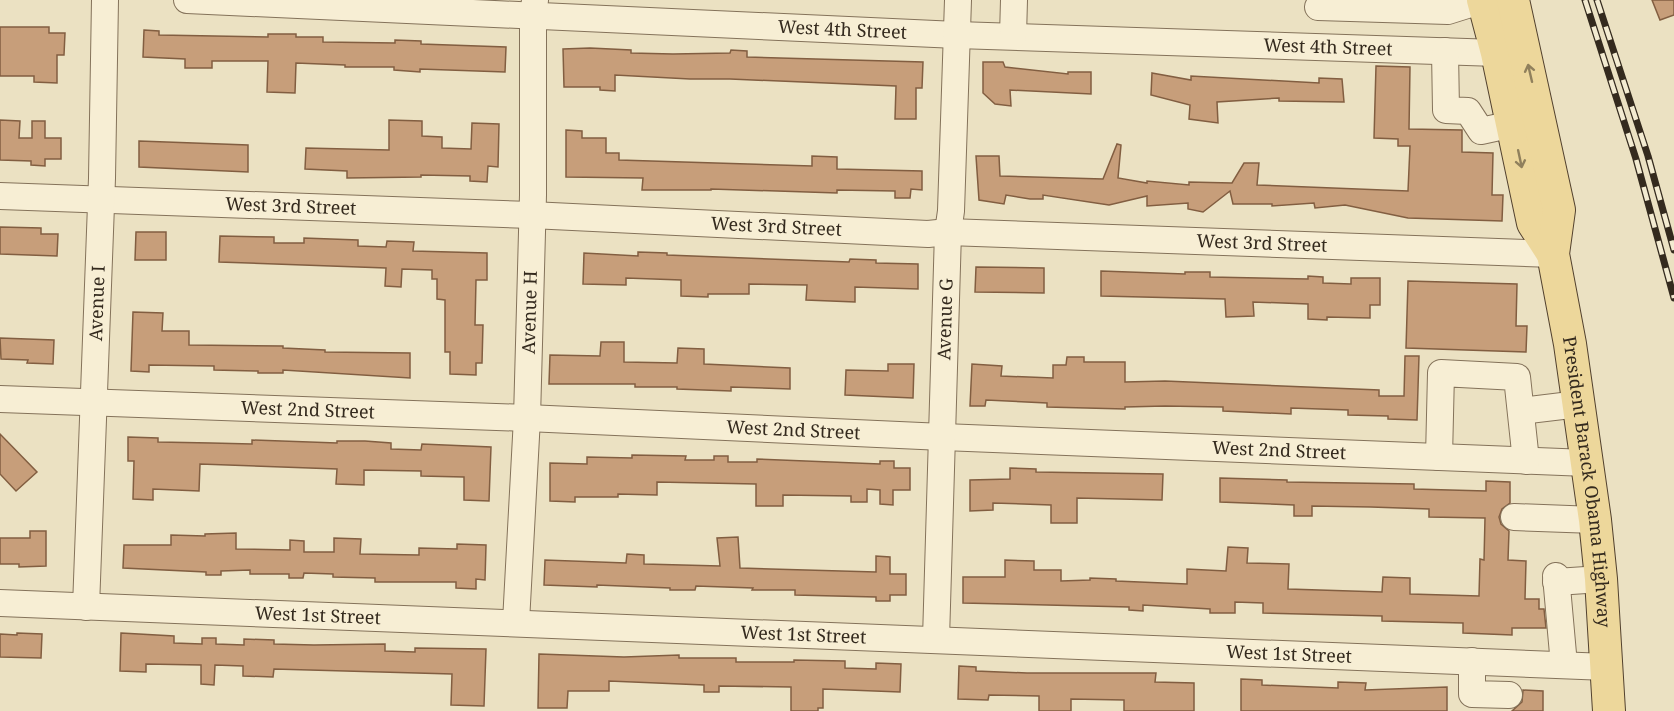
<svg xmlns="http://www.w3.org/2000/svg" width="1674" height="711" viewBox="0 0 1674 711" font-family="'Noto Serif',serif">
<rect width="100%" height="100%" fill="#ebe1c2"/>
<g fill="#c79e7a" stroke="#825e41" stroke-width="1.5">
<polygon points="1652,0 1674,0 1674,15 1660,20"/>
<polygon points="0,27 49,27 49,33 65,33 64,55 57,55 57,83 34,82 34,76 0,76"/>
<polygon points="144,30 159,31 159,35 268,37 268,34 296,34 296,37 323,37 323,42 395,43 395,40 421,41 421,44 506,47 505,72 420,69 420,72 394,70 394,67 345,67 345,65 296,63 295,93 267,92 268,61 212,61 212,68 185,68 185,59 143,57"/>
<polygon points="590,48 631,50 631,53 673,54 730,53 731,50 747,51 747,57 923,62 922,88 916,88 916,119 895,119 896,86 730,79 690,79 615,75 615,91 600,90 600,87 564,87 563,49"/>
<polygon points="983,62 1003,62 1005,67 1068,74 1068,72 1091,72 1091,94 1010,90 1011,106 995,104 983,93"/>
<polygon points="1376,66 1410,67 1409,129 1462,130 1462,152 1493,153 1492,195 1503,195 1502,221 1408,218 1345,205 1315,208 1314,203 1272,206 1272,204 1233,204 1230,191 1203,212 1188,209 1188,203 1147,206 1147,196 1109,205 1043,195 1043,199 1030,199 1006,195 1004,204 979,200 976,156 999,156 1000,176 1103,179 1117,144 1121,145 1118,178 1147,183 1147,181 1189,185 1189,182 1232,183 1244,163 1259,163 1257,185 1408,191 1410,146 1398,146 1398,139 1374,138"/>
<polygon points="1152,73 1191,80 1191,76 1319,83 1319,78 1342,79 1344,102 1279,101 1279,98 1217,102 1218,123 1189,119 1190,105 1151,95"/>
<polygon points="0,120 20,121 19,138 32,138 32,121 45,121 45,138 61,138 61,159 45,159 45,166 31,165 31,161 0,160"/>
<polygon points="389,120 422,121 422,136 442,137 442,148 471,149 472,123 499,124 498,167 488,166 487,182 470,181 470,176 421,175 421,177 347,178 347,171 305,169 306,148 389,150"/>
<polygon points="566,130 582,131 582,138 606,138 606,153 619,153 619,160 812,166 812,156 837,157 837,169 922,171 922,190 911,189 910,198 895,198 895,191 837,190 837,193 711,189 711,190 642,190 643,178 566,177"/>
<polygon points="139,141 248,145 248,172 139,167"/>
<polygon points="0,227 41,228 41,234 58,234 57,256 0,254"/>
<polygon points="136,232 166,232 166,260 135,260"/>
<polygon points="220,236 274,237 274,243 304,243 304,238 358,240 358,246 386,247 387,241 414,242 413,251 487,253 487,280 476,280 475,325 483,325 482,363 476,363 476,375 450,374 450,352 445,352 445,300 437,299 437,279 432,279 432,270 402,269 401,287 385,286 386,268 219,262"/>
<polygon points="638,252 667,253 667,255 849,262 850,259 876,260 876,263 918,264 918,289 855,287 855,302 806,300 807,285 749,284 749,294 708,294 708,297 681,296 681,280 626,278 626,285 583,284 584,253 638,256"/>
<polygon points="976,267 1044,268 1044,293 975,292"/>
<polygon points="1101,271 1185,274 1185,272 1210,272 1210,277 1308,279 1308,276 1323,277 1323,283 1351,284 1351,278 1380,278 1380,305 1370,305 1370,318 1327,317 1327,320 1308,319 1308,304 1253,302 1254,316 1226,317 1225,299 1101,296"/>
<polygon points="1408,281 1517,284 1516,326 1527,326 1526,352 1406,348"/>
<polygon points="133,312 163,313 162,331 189,331 189,345 283,346 283,348 325,350 325,352 410,353 410,378 283,370 283,373 258,373 258,371 214,370 214,366 149,365 149,372 131,371"/>
<polygon points="0,338 54,340 53,364 27,363 28,360 1,359"/>
<polygon points="601,342 624,342 624,362 677,363 678,348 704,349 704,364 790,368 790,389 731,387 731,391 677,389 677,387 635,387 635,384 549,384 550,355 600,356"/>
<polygon points="1405,356 1419,356 1417,420 1388,419 1388,416 1348,415 1348,410 1291,408 1291,414 1223,411 1223,407 1165,406 1125,407 1125,409 1047,407 1047,403 986,400 985,406 970,406 972,364 1002,366 1001,376 1053,378 1053,365 1066,365 1067,357 1084,357 1084,362 1125,362 1125,382 1165,381 1379,390 1379,396 1404,396"/>
<polygon points="888,364 914,364 913,398 845,395 846,370 888,371"/>
<polygon points="0,434 37,472 16,491 0,474"/>
<polygon points="128,437 158,438 158,442 211,443 252,444 252,440 337,443 337,441 365,441 391,443 391,449 421,450 422,444 491,447 489,501 464,500 464,477 421,476 421,471 364,470 364,485 336,484 337,469 200,464 199,491 153,489 153,500 133,499 134,461 128,461"/>
<polygon points="632,455 686,456 685,460 714,460 714,456 728,456 728,462 757,462 757,459 880,464 880,461 894,461 894,468 910,468 910,490 893,490 893,505 880,504 880,490 867,489 867,502 851,502 851,496 783,495 783,506 756,506 756,484 657,482 657,495 618,494 618,497 575,497 575,502 550,501 550,463 587,464 587,457 632,458"/>
<polygon points="1010,468 1036,469 1036,472 1163,474 1162,500 1077,498 1077,523 1051,523 1051,505 993,503 993,510 970,511 970,480 1010,479"/>
<polygon points="1220,478 1287,480 1287,482 1414,484 1414,489 1486,491 1486,481 1510,482 1510,503 1502,509 1499,517 1501,524 1509,531 1508,560 1526,561 1525,599 1539,599 1539,609 1544,609 1546,628 1512,628 1512,635 1463,633 1463,623 1382,621 1382,616 1263,613 1263,603 1235,602 1235,613 1210,613 1210,609 1143,605 1143,611 1129,610 1129,607 963,603 963,577 1005,577 1005,560 1034,561 1034,570 1061,570 1061,581 1090,580 1090,578 1116,579 1116,581 1187,584 1187,569 1226,571 1228,547 1248,548 1247,563 1289,564 1288,589 1382,592 1383,577 1410,578 1410,594 1479,596 1480,559 1484,560 1485,518 1429,517 1429,509 1371,507 1312,506 1312,516 1294,516 1294,505 1220,502"/>
<polygon points="30,531 46,531 46,566 19,567 19,564 0,564 0,538 30,538"/>
<polygon points="236,533 236,549 290,550 290,540 304,541 304,552 334,552 334,538 361,539 360,554 419,555 419,548 457,549 457,544 486,545 485,580 476,579 476,589 456,588 456,582 375,582 375,578 333,577 333,574 304,573 303,578 289,578 289,574 250,574 250,570 221,571 221,575 206,575 206,572 123,568 124,545 171,545 171,535 205,536 205,534"/>
<polygon points="738,537 740,568 876,572 876,556 890,557 890,574 906,574 906,595 890,595 890,601 876,601 876,597 795,595 795,590 752,590 753,588 696,586 695,590 670,590 670,588 597,585 597,587 544,585 545,560 626,563 627,554 644,555 644,564 720,566 717,538"/>
<polygon points="17,633 42,634 41,658 0,657 0,634 17,635"/>
<polygon points="121,633 174,636 174,643 202,644 202,638 216,638 216,644 244,645 244,639 274,640 274,644 314,645 385,644 385,651 415,652 415,648 486,649 484,706 451,705 452,674 274,669 273,677 243,676 243,666 215,665 214,685 201,684 201,665 146,664 146,672 120,671"/>
<polygon points="539,654 624,657 679,655 679,658 736,658 736,662 794,662 794,660 845,661 845,668 876,669 876,663 901,664 900,692 823,689 823,708 818,708 818,711 791,711 791,687 719,686 719,692 704,692 704,685 609,681 609,691 568,691 567,708 538,708"/>
<polygon points="959,666 976,667 976,671 1027,673 1156,673 1155,682 1194,683 1194,711 1124,711 1124,700 1071,699 1071,711 1039,711 1039,696 989,695 988,700 958,699"/>
<polygon points="1241,679 1262,680 1262,685 1338,688 1338,682 1366,683 1365,690 1447,687 1447,711 1241,711"/>
<polygon points="1523,690 1543,691 1543,711 1512,711 1522,702"/>
</g>
<g fill="none" stroke-linecap="round" stroke-linejoin="round">
<g stroke="#84725a" stroke-width="28">
<g id="minor">
<path id="s1" d="M187,0l770,35 540,18"/>
<polyline points="1318,7 1448,11 1483,0"/>
<polyline points="1013,36 1014,0"/>
<polyline points="1445,51 1446,110 1468,111 1481,131 1513,124"/>
<path id="s2" d="M0,196l531,19 397,19 20,-2 605,22"/>
<path id="s3" d="M0,399l527,19 416,19 644,26"/>
<polyline points="1521,411 1579,404"/>
<polyline points="1439,457 1441,373 1517,377 1526,461"/>
<polyline points="1514,517 1595,520"/>
<polyline points="1556,576 1564,665"/>
<polyline points="1556,582 1601,579"/>
<path id="s4" d="M0,603l1607,64"/>
<path id="s5" d="M86,607l16,-429 3,-178"/>
<path id="s6" d="M516,622l11,-204 6,-223v-178l2,-17"/>
<path id="s7" d="M936,639l12,-407 3,-21 7,-211"/>
<polyline points="1472,661 1472,694 1509,695"/>
</g>
</g>
<g stroke="#52412e" stroke-width="34">
<g id="major">
<polyline points="1483,0 1497,53 1533,223 1553,254"/>
<path id="s8" d="M1513,0l46,210 -6,44 17,90 25,176 6,59 8,132"/>
</g>
</g>
<use href="#minor" stroke="#f7eed4" stroke-width="26"/>
<use href="#major" stroke="#edd79b" stroke-width="32"/>
<g stroke="#342a1e" stroke-width="7">
<g id="rail">
<polyline points="1585,0 1636,159 1674,298"/>
<polyline points="1597,0 1648,156 1674,250"/>
</g>
</g>
<use href="#rail" stroke="#f3ebd1" stroke-width="4.5" stroke-dasharray="14" stroke-linecap="butt"/>
</g>
<defs><path id="oneway-shaft" d="M-6 0H5M1.5-3L5.5 0L1.5 3" fill="none" stroke-width="1.6" stroke-linecap="round" stroke-linejoin="round" transform="scale(1.5)"/></defs>
<g stroke="#90805c">
<use href="#oneway-shaft" transform="translate(1530 73) rotate(-103)"/>
<use href="#oneway-shaft" transform="translate(1520 159) rotate(78)"/>
</g>
<g text-anchor="middle" stroke-width="6" stroke-linejoin="round" paint-order="stroke">
<g font-size="18" fill="#342a1e" stroke="#f3ebd1">
<text dy="6" stroke="none"><textPath href="#s1" startOffset="656">West 4th Street</textPath></text>
<text dy="6" stroke="none"><textPath href="#s1" startOffset="1142">West 4th Street</textPath></text>
<text dy="6" stroke="none"><textPath href="#s2" startOffset="291">West 3rd Street</textPath></text>
<text dy="6" stroke="none"><textPath href="#s2" startOffset="777">West 3rd Street</textPath></text>
<text dy="6" stroke="none"><textPath href="#s2" startOffset="1263">West 3rd Street</textPath></text>
<text dy="6" stroke="none"><textPath href="#s5" startOffset="304">Avenue I</textPath></text>
<text dy="6" stroke="none"><textPath href="#s6" startOffset="310">Avenue H</textPath></text>
<text dy="6" stroke="none"><textPath href="#s7" startOffset="320">Avenue G</textPath></text>
<text dy="6" stroke="none"><textPath href="#s3" startOffset="308">West 2nd Street</textPath></text>
<text dy="6" stroke="none"><textPath href="#s3" startOffset="794">West 2nd Street</textPath></text>
<text dy="6" stroke="none"><textPath href="#s3" startOffset="1280">West 2nd Street</textPath></text>
<text dy="6" stroke="none"><textPath href="#s8" startOffset="490">President Barack Obama Highway</textPath></text>
<text dy="6" stroke="none"><textPath href="#s4" startOffset="318">West 1st Street</textPath></text>
<text dy="6" stroke="none"><textPath href="#s4" startOffset="804">West 1st Street</textPath></text>
<text dy="6" stroke="none"><textPath href="#s4" startOffset="1290">West 1st Street</textPath></text>
</g>
</g>
</svg>
